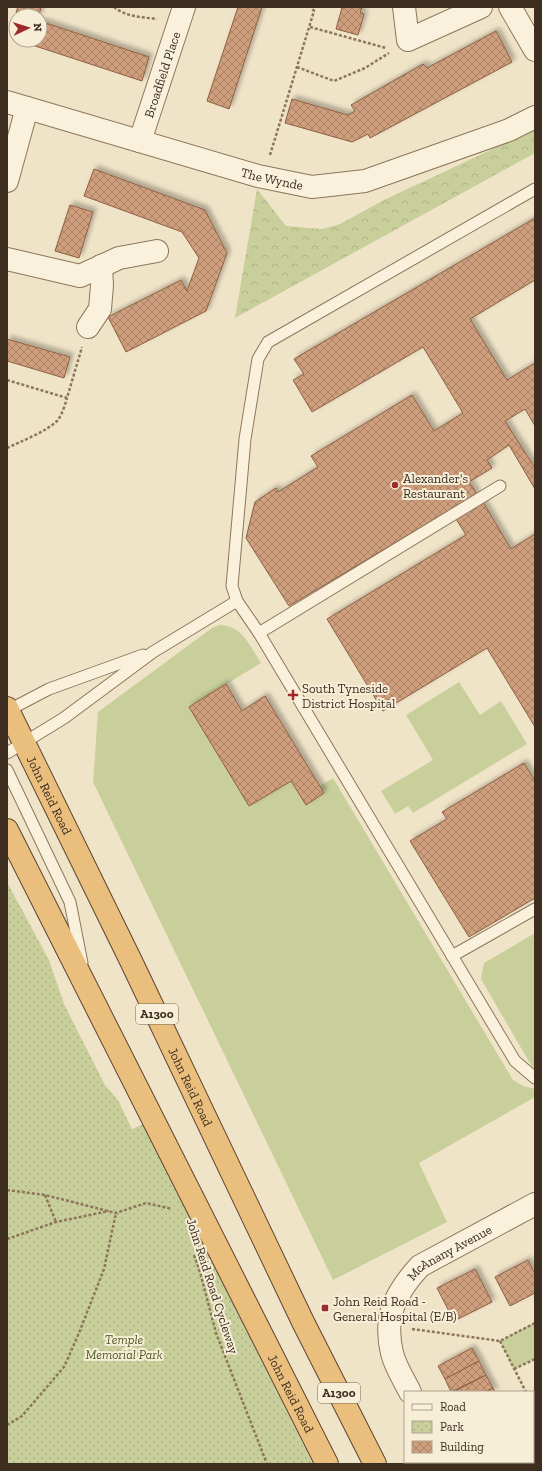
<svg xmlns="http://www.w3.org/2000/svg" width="542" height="1471" viewBox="0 0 542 1471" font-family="'Zilla Slab',serif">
<defs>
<pattern id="forest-crowns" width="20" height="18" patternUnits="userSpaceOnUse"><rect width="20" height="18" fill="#c9cf9b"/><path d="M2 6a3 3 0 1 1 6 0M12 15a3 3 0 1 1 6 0" fill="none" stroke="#aeb285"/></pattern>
<pattern id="park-dots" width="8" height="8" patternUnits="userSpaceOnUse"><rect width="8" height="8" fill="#c9cf9b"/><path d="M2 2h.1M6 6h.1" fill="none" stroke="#aeb285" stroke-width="1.8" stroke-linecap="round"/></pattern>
<pattern id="building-cross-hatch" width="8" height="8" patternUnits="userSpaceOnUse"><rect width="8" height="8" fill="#cf9f7d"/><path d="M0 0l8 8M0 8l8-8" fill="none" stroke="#a98266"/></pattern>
<filter id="shadow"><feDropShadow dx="3.5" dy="-3.5" stdDeviation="2" flood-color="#0004"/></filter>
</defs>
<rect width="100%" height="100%" fill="#f0e4c8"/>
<g fill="#c9cf9b">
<path d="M219,625c23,0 31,21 42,38l-72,44 60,99 42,-25 15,24 18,-12 -4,-7 13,-8 180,302 10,6 12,3v8l-116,66 28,59 -114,58 -240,-498 5,-70 114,-84z"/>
<polygon points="459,682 480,715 501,701 527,744 413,813 408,806 395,814 381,791 433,760 406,715"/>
<polygon points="535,933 535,1069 531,1065 481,979 484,963"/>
<polygon points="535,1322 535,1359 514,1369 500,1341"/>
</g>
<polygon fill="url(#forest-crowns)" points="535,129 535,153 235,318 257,189 286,226 322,229 340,224 384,200"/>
<polygon fill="url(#park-dots)" points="7,882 49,960 64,1004 105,1085 118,1100 132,1129 143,1124 313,1464 7,1464"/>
<g fill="url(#building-cross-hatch)" stroke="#8d5f41" filter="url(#shadow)">
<polygon points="18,7 41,7 39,16 31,16 16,12"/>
<polygon points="238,7 262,7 229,109 207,101"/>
<polygon points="339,7 362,7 360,13 364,14 358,35 336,29 342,8"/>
<polygon points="40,21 149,57 142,81 17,40 40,40"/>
<polygon points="496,31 512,62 370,138 368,134 352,142 285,123 292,99 348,115 355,111 351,105 423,64 427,68"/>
<polygon points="94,169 205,210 227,253 206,311 126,352 108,317 181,280 187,291 199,258 182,232 84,196"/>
<polygon points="70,205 93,212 79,258 55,251"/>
<polygon points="535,218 535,280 470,319 507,380 535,363 535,426 525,409 505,421 535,468 535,489 509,445 487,460 492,468 469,482 477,494 289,606 246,538 255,502 276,488 278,492 318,467 311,456 412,395 434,431 463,413 423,347 312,412 293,380 304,374 294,359"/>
<polygon points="7,339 70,357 64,378 7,361"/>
<polygon points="483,502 511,549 535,534 535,727 487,648 383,711 327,619 466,535 456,519"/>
<polygon points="226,684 242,711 265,696 324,793 306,805 291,781 249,806 189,707"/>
<polygon points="524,763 535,781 535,898 469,937 410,841 447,819 442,812"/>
<polygon points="528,1260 535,1274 535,1293 510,1306 495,1277"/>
<polygon points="475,1269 492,1302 454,1321 437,1288"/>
<polygon points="472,1348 479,1361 445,1379 438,1366"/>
<polygon points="479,1361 486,1375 451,1392 445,1379"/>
<polygon points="486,1375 493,1388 485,1392 453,1392"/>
<polygon points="493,1388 495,1392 485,1392"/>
</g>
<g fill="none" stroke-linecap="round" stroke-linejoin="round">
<g stroke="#8d765c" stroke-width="13">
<g id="service">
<polyline points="535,189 268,342 258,359 245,439 232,586 237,601 259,633 515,1061 535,1078"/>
<polyline points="259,633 500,486"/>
<polyline points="7,711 49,689 143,655"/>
<polyline points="7,753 64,718 153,652 237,601"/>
<polyline points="7,770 70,902 82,963"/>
<polyline points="452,956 535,909"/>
</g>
</g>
<g stroke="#8d765c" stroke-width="24">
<g id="minor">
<polyline points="404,7 408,40 481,7"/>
<polyline points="510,7 535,50"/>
<path id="s1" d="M7,102l251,74 54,11 53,-6 144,-51 26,-13"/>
<path id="s2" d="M140,141l44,-134"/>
<polyline points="7,181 27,108"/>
<polyline points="7,259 80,276 119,258 157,251"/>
<polyline points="88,327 100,309 102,285 101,266"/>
<path id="s3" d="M410,1392c-6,-12 -15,-26 -18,-39 -9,-37 4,-61 28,-87l115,-62"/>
<polyline points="533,1455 535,1454"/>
<polyline points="445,1462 446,1464"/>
<polyline points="514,1464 518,1462"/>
</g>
</g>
<g stroke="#5b4430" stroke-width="24">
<g id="trunk">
<path id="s4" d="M7,708l124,253 172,361 72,142"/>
<path id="s5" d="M7,830l320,634"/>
</g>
</g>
<g stroke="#8d765c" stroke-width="2.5" stroke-dasharray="3 2" stroke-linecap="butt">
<path d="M114,7c12,10 28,10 43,12"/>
<polyline points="310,27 386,48"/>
<polyline points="297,67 334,81 365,68 389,53"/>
<polyline points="270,155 314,11 311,7"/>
<polyline points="7,380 67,398 82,347"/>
<path d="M7,448c13,-6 40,-17 50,-27 5,-6 8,-16 10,-23"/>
<polyline points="7,1190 45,1195 116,1213 146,1203 172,1209"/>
<polyline points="45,1195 56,1222"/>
<polyline points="7,1239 56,1222 109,1211"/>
<polyline points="194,1255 200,1272 216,1333 267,1464"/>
<polyline points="412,1329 500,1341 535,1323"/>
<polyline points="500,1341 526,1392"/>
<polyline points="514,1369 535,1359"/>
<polyline points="533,1406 535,1410"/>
<polyline points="7,1425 22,1416 64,1367 79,1333 104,1269 116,1213"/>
</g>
<use href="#service" stroke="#faf1dc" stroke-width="11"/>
<use href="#minor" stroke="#faf1dc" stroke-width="22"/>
<use href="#trunk" stroke="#eabe7c" stroke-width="22"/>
</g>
<g fill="#9e2a2b" stroke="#f7eed8" stroke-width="1.5">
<circle cx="395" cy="485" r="4"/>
<path d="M291 689h4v4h4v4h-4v4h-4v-4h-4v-4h4z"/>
<rect x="321" y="1304" width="8" height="8" rx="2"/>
</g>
<g text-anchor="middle" stroke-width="4" stroke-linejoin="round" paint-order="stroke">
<g fill="#f7eed8" stroke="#756857" stroke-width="1">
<rect x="136" y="1004" width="42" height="20" rx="3"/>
<rect x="318" y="1383" width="42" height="20" rx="3"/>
</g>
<g font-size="12" font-weight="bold" fill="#3d2e20">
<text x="157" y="1018">A1300</text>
<text x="339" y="1397">A1300</text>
</g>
<g font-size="13" fill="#3d2e20" stroke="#f7eed8">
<text dy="5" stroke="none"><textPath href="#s2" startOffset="70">Broadfield Place</textPath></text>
<text dy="5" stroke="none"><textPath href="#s1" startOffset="276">The Wynde</textPath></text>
<text dy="5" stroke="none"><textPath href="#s4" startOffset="97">John Reid Road</textPath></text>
<text dy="5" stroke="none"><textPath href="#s4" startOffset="421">John Reid Road</textPath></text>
<text dy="5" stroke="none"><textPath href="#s3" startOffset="171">McAnany Avenue</textPath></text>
<text transform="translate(213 1286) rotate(72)" y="5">John Reid Road Cycleway</text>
<text dy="5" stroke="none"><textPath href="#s5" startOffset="631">John Reid Road</textPath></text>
</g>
<g font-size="13" fill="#3d2e20" stroke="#f7eed8" text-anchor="start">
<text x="403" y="483">Alexander's<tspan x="403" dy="15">Restaurant</tspan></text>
<text x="302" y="693">South Tyneside<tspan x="302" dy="15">District Hospital</tspan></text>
<text x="333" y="1306">John Reid Road -<tspan x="333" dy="15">General Hospital (E/B)</tspan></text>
</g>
<g font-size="13" font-style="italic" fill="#4d5a26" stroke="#f7eed8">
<text x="124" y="1344">Temple<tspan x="124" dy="15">Memorial Park</tspan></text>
</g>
</g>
<rect width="542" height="1471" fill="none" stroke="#3d2e20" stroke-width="16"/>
<rect x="404" y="1391" width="130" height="72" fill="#f7eed8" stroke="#ada18e"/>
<rect x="412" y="1404" width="20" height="6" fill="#faf1dc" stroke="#ada18e"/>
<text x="440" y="1411" font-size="12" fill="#3d2e20">Road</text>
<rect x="412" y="1421" width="20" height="12" fill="url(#park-dots)" stroke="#ada18e"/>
<text x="440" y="1431" font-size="12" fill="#3d2e20">Park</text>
<rect x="412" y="1441" width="20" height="12" fill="url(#building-cross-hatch)" stroke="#ada18e"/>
<text x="440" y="1451" font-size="12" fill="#3d2e20">Building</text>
<g transform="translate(28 28) rotate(86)"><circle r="19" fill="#f7eed8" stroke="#ada18e"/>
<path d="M0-3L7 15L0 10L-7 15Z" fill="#9e2a2b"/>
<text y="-6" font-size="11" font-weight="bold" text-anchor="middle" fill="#3d2e20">N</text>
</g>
</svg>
